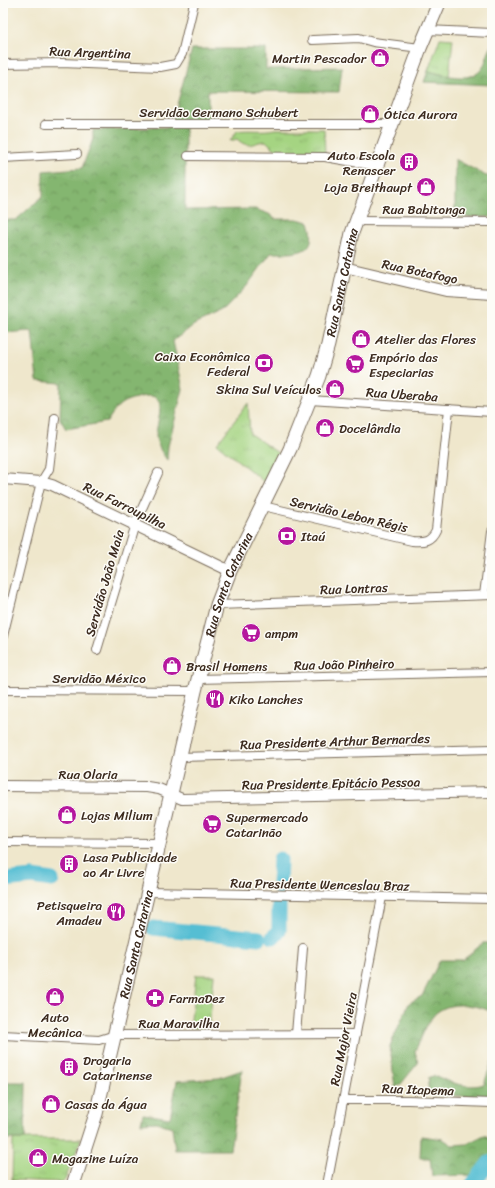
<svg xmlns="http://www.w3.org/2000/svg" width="495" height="1188" viewBox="0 0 495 1188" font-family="Sriracha,sans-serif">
<defs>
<pattern id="grass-tufts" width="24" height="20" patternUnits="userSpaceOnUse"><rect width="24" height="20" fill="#a5d482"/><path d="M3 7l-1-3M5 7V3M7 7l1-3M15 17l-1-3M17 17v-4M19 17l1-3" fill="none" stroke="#8fb670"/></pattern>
<pattern id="forest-crowns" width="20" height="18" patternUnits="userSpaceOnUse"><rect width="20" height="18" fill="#84b670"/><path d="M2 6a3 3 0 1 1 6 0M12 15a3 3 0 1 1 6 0" fill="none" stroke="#6d945b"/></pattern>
</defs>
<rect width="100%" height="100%" fill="#fdfcf7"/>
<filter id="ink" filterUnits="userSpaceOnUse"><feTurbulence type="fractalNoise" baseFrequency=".025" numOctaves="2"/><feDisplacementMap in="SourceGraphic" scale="8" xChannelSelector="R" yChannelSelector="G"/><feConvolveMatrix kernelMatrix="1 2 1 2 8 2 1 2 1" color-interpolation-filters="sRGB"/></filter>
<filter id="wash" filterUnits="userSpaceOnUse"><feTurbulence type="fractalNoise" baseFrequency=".012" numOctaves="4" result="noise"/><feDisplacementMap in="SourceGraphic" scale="16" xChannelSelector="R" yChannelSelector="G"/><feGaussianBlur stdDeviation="0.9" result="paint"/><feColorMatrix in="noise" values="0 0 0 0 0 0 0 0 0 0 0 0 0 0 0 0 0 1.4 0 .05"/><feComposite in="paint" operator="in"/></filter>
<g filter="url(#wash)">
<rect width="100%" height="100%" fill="#efe7cc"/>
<g fill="url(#grass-tufts)" stroke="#707f50">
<polygon points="440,38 453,39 449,76 428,71"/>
<path d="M275,129h49l1,25 -39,1 -14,-8 -6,-6c-14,1 -17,9 -29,-2l-7,2 7,-10c13,-2 25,1 38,-2z"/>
<polygon points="248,403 250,434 281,455 268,485 217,444"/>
<polygon points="196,975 214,975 209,1029 190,1028"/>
<polygon points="13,1139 81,1139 65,1180 61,1182 12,1180"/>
</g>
<g fill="url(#forest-crowns)" stroke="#607047">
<path d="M492,46v39l-68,-3 4,-11c13,3 41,12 52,0 6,-6 7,-18 12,-25z"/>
<path d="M192,49h74v20l76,-2 -3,25 -131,-1v32h-23v87l70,-1 14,5 6,5h22l12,3c11,34 -15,31 -38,31l-25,34 -24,25 -28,13 -21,16 10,48 -15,57 -1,14c-5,-7 -11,-16 -11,-25 1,-17 15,-45 -16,-38 -21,5 -22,8 -33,25l-41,7 -6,-10 1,-36 -24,-2 -5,-50 -29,2v-113h13l27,-24v-25l39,-3 11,-29v-9l78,-3z"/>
<polygon points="455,159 486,176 492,176 492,217 455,217"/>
<path d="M483,943h9v69c-17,-8 -44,-12 -58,3 -7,7 -14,26 -19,36l3,12 -17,21 -6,4 -5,-42 19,-43 13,-7 18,-36h23z"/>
<path d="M492,1061v36l-60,-2 -4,-8 1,-10c8,-2 11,1 18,4 11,4 26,7 37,3z"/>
<polygon points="242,1070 230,1150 175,1150 172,1127 156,1122 141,1123 143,1114 170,1118 177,1081 219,1078"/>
<polygon points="3,1082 26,1082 25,1139 3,1139"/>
<polygon points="484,1135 492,1139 492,1158 483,1159 473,1175 432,1176 430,1158 420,1158 421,1136 443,1139 452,1145 467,1144"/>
</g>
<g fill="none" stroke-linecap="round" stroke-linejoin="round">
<g stroke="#55bed3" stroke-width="15">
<polyline points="3,880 33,877 52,880"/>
<polyline points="279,887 280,859"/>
<polyline points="153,928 259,938"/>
<polyline points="273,937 279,931 279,904"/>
<polyline points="472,1185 489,1163 492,1162"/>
</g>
</g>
</g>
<g filter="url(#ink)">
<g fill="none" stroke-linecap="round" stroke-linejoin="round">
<g stroke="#7a6c5b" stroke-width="10">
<g id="minor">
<polyline points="427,30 492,33"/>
<polyline points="312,40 359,38 373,42 420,48"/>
<polyline points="3,64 62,63 160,67 176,64 182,54 194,3"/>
<polyline points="46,124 392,124"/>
<polyline points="188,156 325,157 377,166"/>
<polyline points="3,158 77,154"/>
<polyline points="356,221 492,222"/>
<polyline points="310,400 492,412"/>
<path d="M263,506l149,35c12,1 19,0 24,-11l13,-121"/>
<polyline points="484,595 492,531"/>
<polyline points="217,605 492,595"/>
<polyline points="3,636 41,482 49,469 55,418"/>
<polyline points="97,650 135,524 158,473"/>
<polyline points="197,679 492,672"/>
<polyline points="3,690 195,691"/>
<polyline points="179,757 492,749"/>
<polyline points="3,842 159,843"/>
<polyline points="148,892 492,899"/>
<polyline points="296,1034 303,948"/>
<polyline points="3,1035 99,1040 115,1035 356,1034"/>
<polyline points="343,1100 408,1100 492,1103"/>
<polyline points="327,1185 382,897"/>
</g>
</g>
<g stroke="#7a6c5b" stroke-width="12">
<g id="tertiary">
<polyline points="344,267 446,291 492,294"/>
<polyline points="3,479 41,482 52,485 230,571"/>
<polyline points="3,786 147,787 159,789 182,799 492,792"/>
</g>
</g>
<g stroke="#7a6c5b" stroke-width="15">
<g id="primary">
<path id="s1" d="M73,1185l23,-71 99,-423 22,-86 13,-34 60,-122 29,-73 9,-31 24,-112 68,-185 19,-45"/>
</g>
</g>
<use href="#minor" stroke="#fff" stroke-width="8"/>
<use href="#tertiary" stroke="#fff" stroke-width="10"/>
<use href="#primary" stroke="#fff" stroke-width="13"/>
</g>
</g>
<defs>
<g id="shop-disc" transform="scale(1)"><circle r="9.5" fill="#b5179e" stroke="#fdfcf7"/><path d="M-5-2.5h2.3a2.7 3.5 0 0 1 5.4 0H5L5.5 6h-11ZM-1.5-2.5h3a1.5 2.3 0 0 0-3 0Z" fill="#fff"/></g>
<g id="building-disc" transform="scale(1)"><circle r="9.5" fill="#b5179e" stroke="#fdfcf7"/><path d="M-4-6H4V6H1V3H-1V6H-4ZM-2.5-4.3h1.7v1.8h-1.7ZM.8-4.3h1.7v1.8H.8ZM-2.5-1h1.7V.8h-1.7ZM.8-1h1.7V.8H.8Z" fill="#fff"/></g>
<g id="bank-disc" transform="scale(1)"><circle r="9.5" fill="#b5179e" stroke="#fdfcf7"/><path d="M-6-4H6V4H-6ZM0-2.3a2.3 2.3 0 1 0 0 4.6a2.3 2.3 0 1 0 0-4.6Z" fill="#fff"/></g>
<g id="supermarket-disc" transform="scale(1)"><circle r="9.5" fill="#b5179e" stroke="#fdfcf7"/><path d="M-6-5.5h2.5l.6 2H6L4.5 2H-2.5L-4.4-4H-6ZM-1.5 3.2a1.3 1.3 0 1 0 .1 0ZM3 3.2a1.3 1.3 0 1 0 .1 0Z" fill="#fff"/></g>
<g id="restaurant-disc" transform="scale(1)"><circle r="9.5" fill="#b5179e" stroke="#fdfcf7"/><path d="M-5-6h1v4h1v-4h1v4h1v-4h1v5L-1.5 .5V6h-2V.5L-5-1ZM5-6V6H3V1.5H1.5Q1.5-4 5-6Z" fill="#fff"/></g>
<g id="pharmacy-disc" transform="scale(1)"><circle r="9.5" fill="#b5179e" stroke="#fdfcf7"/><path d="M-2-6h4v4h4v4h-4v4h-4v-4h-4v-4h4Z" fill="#fff"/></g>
</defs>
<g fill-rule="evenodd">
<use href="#shop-disc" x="380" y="58"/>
<use href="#shop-disc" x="370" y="114"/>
<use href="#building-disc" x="409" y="162"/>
<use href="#shop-disc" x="426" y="187"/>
<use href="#shop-disc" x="361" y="339"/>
<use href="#bank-disc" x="264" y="363"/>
<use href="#supermarket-disc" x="355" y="364"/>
<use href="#shop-disc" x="335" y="389"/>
<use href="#shop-disc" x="325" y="428"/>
<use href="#bank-disc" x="287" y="536"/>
<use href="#supermarket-disc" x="251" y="633"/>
<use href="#shop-disc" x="172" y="666"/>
<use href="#restaurant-disc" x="215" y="699"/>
<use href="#shop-disc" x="67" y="815"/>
<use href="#supermarket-disc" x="212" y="824"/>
<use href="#building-disc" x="69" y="864"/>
<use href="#restaurant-disc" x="116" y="912"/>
<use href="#shop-disc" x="55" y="997"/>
<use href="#pharmacy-disc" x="155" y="998"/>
<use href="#building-disc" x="69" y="1067"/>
<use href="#shop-disc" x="51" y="1104"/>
<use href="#shop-disc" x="38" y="1158"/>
</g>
<g text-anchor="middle" stroke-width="3" stroke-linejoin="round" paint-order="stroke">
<g font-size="13" fill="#3b2a1e" stroke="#fdfcf7">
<text transform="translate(90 52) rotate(2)" y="5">Rua Argentina</text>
<text x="219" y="117">Servidão Germano Schubert</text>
<text x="424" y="214">Rua Babitonga</text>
<text transform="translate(420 271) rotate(12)" y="5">Rua Botafogo</text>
<text dy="5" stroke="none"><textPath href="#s1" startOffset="945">Rua Santa Catarina</textPath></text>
<text transform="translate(402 394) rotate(4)" y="5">Rua Uberaba</text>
<text transform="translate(125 505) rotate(26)" y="5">Rua Farroupilha</text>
<text transform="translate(349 514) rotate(13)" y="5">Servidão Lebon Régis</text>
<text transform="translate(104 583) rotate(-74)" y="5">Servidão João Maia</text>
<text dy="5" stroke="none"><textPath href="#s1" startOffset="621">Rua Santa Catarina</textPath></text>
<text transform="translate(354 588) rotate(-2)" y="5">Rua Lontras</text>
<text transform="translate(344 664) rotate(-1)" y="5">Rua João Pinheiro</text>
<text x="99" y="683">Servidão México</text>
<text transform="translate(335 741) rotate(-2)" y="5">Rua Presidente Arthur Bernardes</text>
<text x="88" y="779">Rua Olaria</text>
<text transform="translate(331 783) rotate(-1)" y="5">Rua Presidente Epitácio Pessoa</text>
<text transform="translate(320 884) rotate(1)" y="5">Rua Presidente Wenceslau Braz</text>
<text dy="5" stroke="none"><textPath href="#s1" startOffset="249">Rua Santa Catarina</textPath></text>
<text x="179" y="1028">Rua Maravilha</text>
<text transform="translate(343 1039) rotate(-79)" y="5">Rua Major Vieira</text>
<text transform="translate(418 1089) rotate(2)" y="5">Rua Itapema</text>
</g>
<g font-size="13" fill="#3b2a1e" stroke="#fdfcf7" text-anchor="start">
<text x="366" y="63" text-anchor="end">Martin Pescador</text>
<text x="384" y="119">Ótica Aurora</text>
<text x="395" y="160" text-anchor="end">Auto Escola<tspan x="395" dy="15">Renascer</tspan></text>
<text x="412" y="192" text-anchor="end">Loja Breithaupt</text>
<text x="375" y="344">Atelier das Flores</text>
<text x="250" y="361" text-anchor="end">Caixa Econômica<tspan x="250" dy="15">Federal</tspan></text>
<text x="369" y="362">Empório das<tspan x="369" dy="15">Especiarias</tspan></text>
<text x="321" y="394" text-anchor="end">Skina Sul Veículos</text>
<text x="339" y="433">Docelândia</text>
<text x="301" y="541">Itaú</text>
<text x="265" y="638">ampm</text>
<text x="186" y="671">Brasil Homens</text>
<text x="229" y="704">Kiko Lanches</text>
<text x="81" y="820">Lojas Milium</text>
<text x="226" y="822">Supermercado<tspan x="226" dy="15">Catarinão</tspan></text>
<text x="83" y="862">Lasa Publicidade<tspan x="83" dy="15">ao Ar Livre</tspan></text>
<text x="102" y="910" text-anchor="end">Petisqueira<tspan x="102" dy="15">Amadeu</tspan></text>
<text x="169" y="1003">FarmaDez</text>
<text x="55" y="1022" text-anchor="middle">Auto<tspan x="55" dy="15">Mecânica</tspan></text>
<text x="83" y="1065">Drogaria<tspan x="83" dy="15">Catarinense</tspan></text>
<text x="65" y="1109">Casas da Água</text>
<text x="52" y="1163">Magazine Luíza</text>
</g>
</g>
<rect width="495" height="1188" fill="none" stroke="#fdfcf7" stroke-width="16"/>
</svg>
